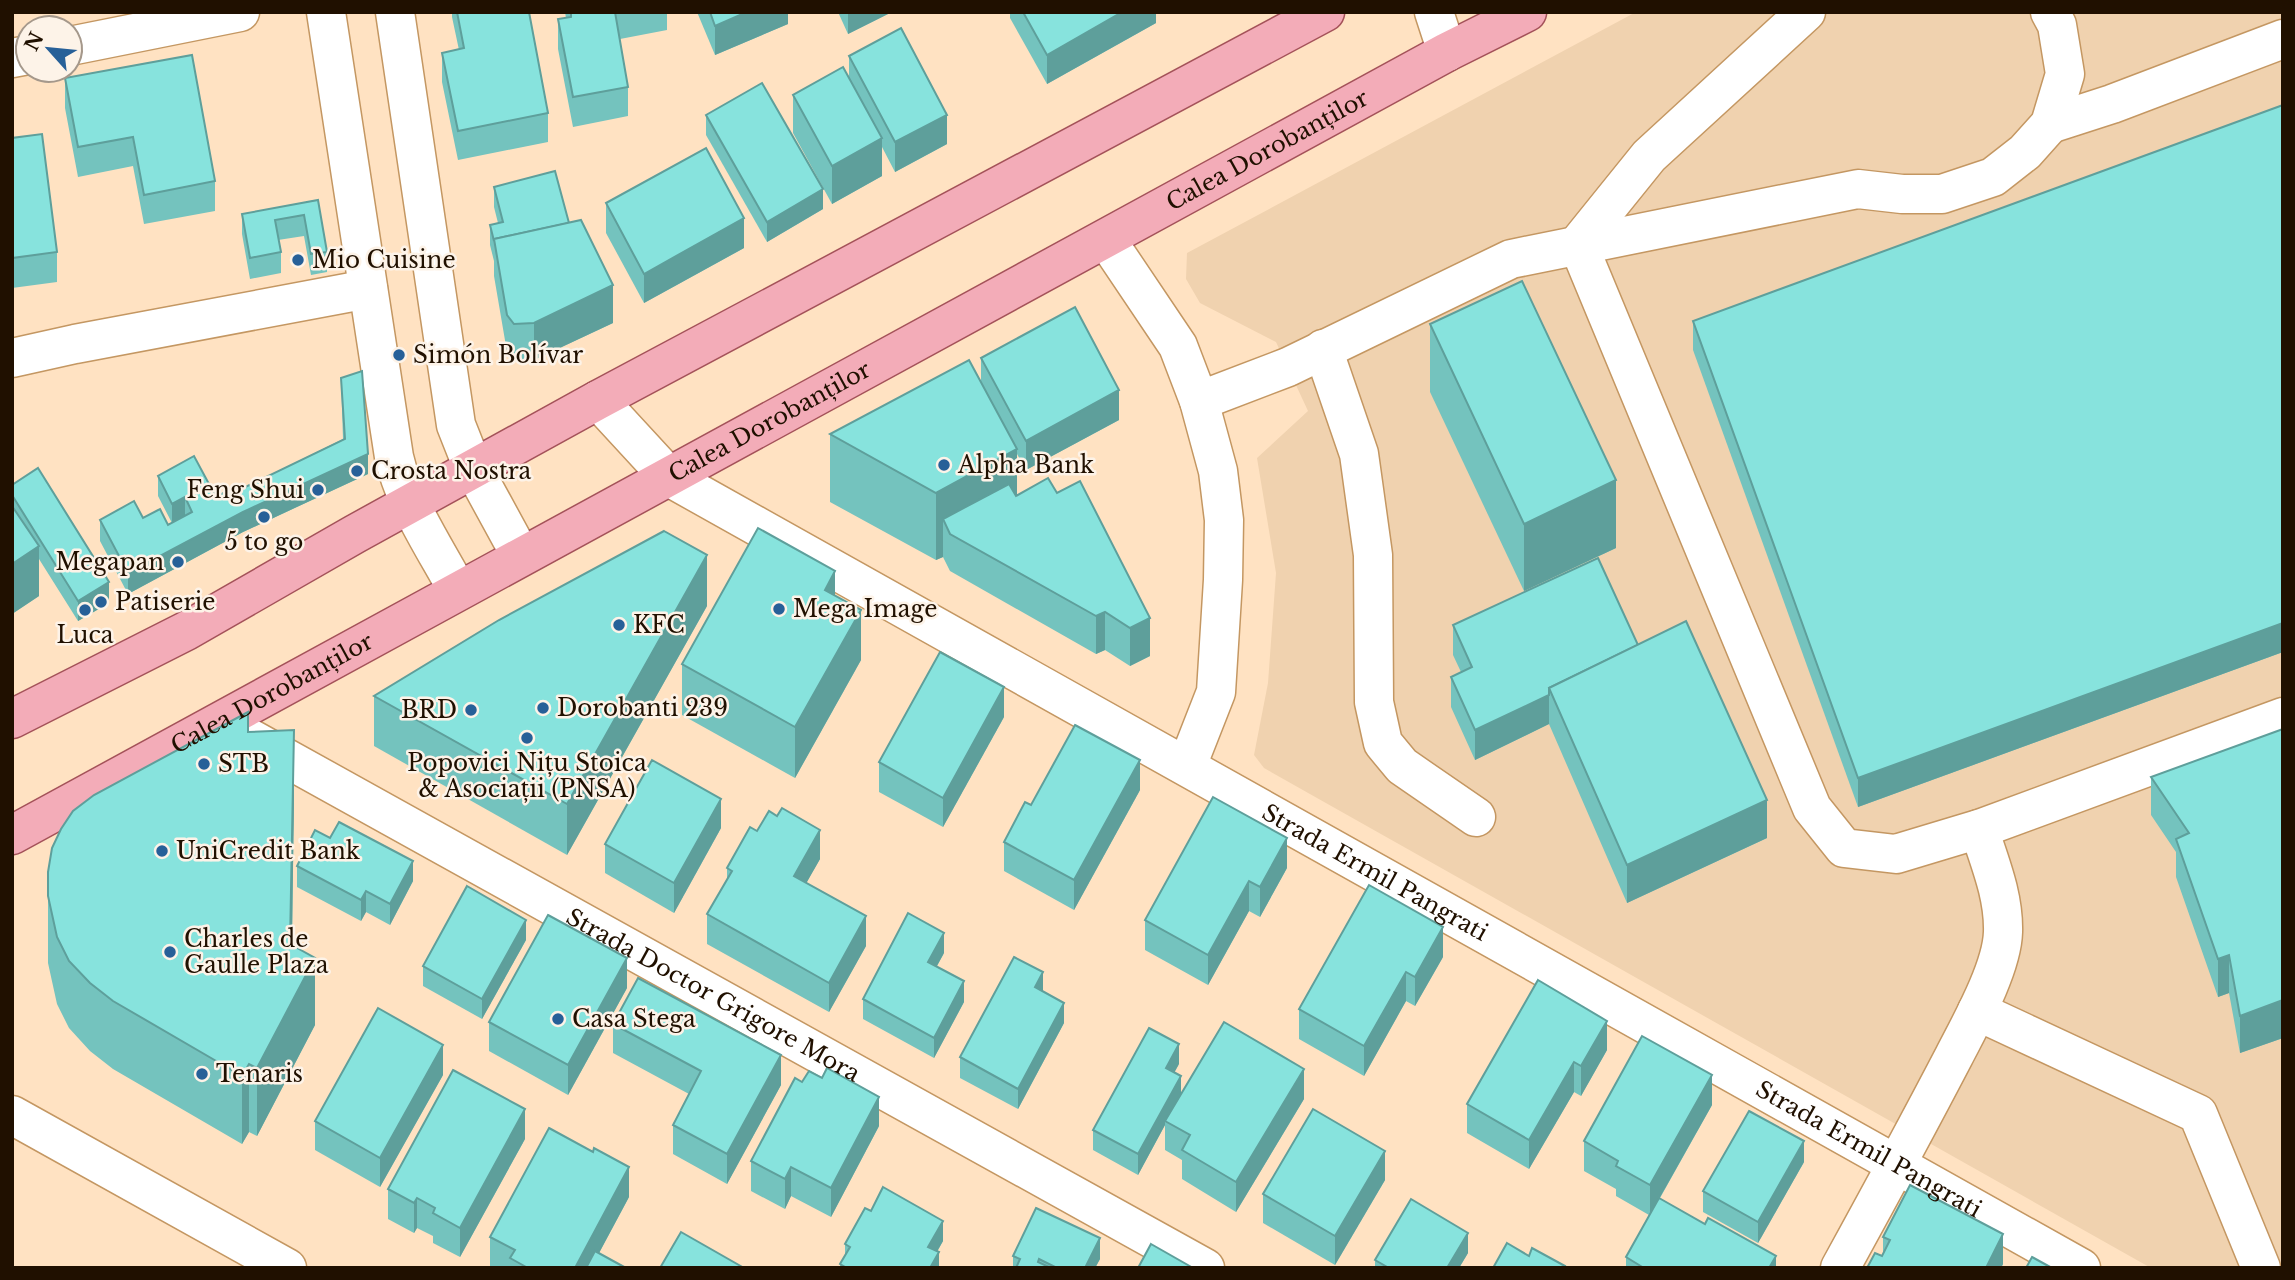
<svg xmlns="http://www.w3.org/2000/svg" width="2295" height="1280" viewBox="0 0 2295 1280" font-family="'Libre Baskerville',serif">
<rect width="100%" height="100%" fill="#ffe2c2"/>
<polygon fill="#f0d2af" points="1636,12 2283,12 2283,1268 2151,1268 1264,768 1254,755 1268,683 1276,573 1257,458 1308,411 1276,342 1200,303 1186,279 1187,253"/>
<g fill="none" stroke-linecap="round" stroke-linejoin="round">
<g stroke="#c49762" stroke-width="41">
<g id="minor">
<path d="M326,12l68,445c11,48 41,91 64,134"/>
<polyline points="395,12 456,425 473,468 521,556"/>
<polyline points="1434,12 1447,52"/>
<polyline points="1806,12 1649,156 1578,244 1812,808 1844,848 1896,854 1979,829 2283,717"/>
<polyline points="70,46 240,12"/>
<polyline points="12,58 28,55"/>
<polyline points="2050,124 2112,104 2283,39"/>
<polyline points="1106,239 1178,346 1199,401 1218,471 1224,520 1223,580 1216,692 1187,766"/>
<polyline points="1323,349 1359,454 1373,555 1374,702 1383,743 1402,766 1476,817"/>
<polyline points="12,358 75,344 368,289"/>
<path id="s1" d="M598,400l71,77 1412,791"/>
<polyline points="1199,401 1288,367 1511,259 1858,189 1902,194 1942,194 1993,177 2025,152 2050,124 2065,74 2057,25 2050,12"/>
<path id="s2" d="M248,737l957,531"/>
<polyline points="1977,1011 2198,1114 2261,1268"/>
<polyline points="12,1115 287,1268"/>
<path d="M1840,1268c39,-71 77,-141 114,-212 17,-33 48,-88 49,-124 1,-36 -13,-69 -24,-103"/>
</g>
</g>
<g stroke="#a45259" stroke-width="41">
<g id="major">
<polyline points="12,719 186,631 355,534 598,400 1325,12"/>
<path id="s3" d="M12,835l1435,-783 80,-40"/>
</g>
</g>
<use href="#minor" stroke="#fff" stroke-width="38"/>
<use href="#major" stroke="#f3acb8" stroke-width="38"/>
</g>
<g fill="#74c3be">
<polygon points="452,12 529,12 548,113 548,142 458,160 442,82 442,53 459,50 452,17"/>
<polygon points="565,12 667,12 667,30 620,39 628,87 628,116 573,127 558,49 558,19 566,18"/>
<polygon points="697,12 788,12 788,24 715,55"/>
<polygon points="838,12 892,12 848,34"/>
<polygon points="1010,12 1156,12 1156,23 1047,84 1010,18"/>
<polygon points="849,56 947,144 895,172 882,147 882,176 832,204 793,133 793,95 849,79"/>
<polygon points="65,78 215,181 215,211 144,224 133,166 78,177 65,108"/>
<polygon points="2283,105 2283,652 1858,807 1693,350 1693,321"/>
<polygon points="706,115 823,209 767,242 706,135"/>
<polygon points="12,138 57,252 57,282 12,288"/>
<polygon points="494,187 569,223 613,323 534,360 514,362 507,352 494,276 494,261 490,245 490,225 498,223 494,207"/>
<polygon points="318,200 327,252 327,272 311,275 304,236 278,240 281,252 281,273 250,279 242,234 242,214"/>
<polygon points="606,203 744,248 644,303 606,233"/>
<polygon points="1430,324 1616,548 1524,591 1430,392"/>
<polygon points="981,358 1119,420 1026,470 1017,454 1017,495 1048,478 1150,656 1130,666 1105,650 1096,654 950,571 943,557 936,560 830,502 830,434 981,384"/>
<polygon points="341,378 368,474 243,532 128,594 100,541 100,520 143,518 168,525 172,523 158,496 158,476 216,497 233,493 343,439"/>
<polygon points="12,485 109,603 78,621 39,559 39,596 12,614"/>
<polygon points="835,595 861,660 795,778 682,715 682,664"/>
<polygon points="707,606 567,855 374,746 374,696"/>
<polygon points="1453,625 1638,645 1767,838 1627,903 1549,724 1475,760 1451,707 1451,677 1461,672 1453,655"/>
<polygon points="1004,717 943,827 879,792 879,762"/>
<polygon points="2283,729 2283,1038 2240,1053 2229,993 2218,997 2176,877 2176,852 2151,815 2151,777"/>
<polygon points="248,732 294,797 292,945 315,1025 257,1136 249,1132 242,1144 113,1069 90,1051 69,1028 57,1004 48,963 48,872"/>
<polygon points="1140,790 1074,910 1004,871 1004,842 1031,805"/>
<polygon points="721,828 674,913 605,873 605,844"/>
<polygon points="757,831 820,859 806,883 866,946 829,1012 707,944 707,914 727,880 727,868"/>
<polygon points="297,866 413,881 390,925 366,912 361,921 297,887"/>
<polygon points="1287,868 1260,917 1249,911 1208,985 1145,950 1145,920"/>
<polygon points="526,940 482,1019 423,986 423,966"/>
<polygon points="944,953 937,966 964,1002 934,1058 863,1019 863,999"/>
<polygon points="1443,957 1415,1006 1406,1001 1364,1076 1299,1039 1299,1009"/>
<polygon points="1538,980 1607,1050 1581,1096 1574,1092 1529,1169 1467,1133 1467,1104"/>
<polygon points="627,988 568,1095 489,1051 489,1022"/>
<polygon points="1043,991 1064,1023 1018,1109 960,1078 960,1057"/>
<polygon points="613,1024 781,1085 727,1184 673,1154 673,1125 689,1094 613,1053"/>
<polygon points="1179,1064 1174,1072 1181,1094 1304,1099 1236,1212 1182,1179 1182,1160 1165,1150 1165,1125 1138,1175 1093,1150 1093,1130"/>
<polygon points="443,1075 380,1187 315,1150 315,1121"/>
<polygon points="1712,1105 1660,1198 1776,1268 1626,1268 1626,1257 1649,1215 1616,1196 1616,1189 1584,1171 1584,1141"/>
<polygon points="879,1126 831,1217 791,1196 785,1209 751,1191 751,1161"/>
<polygon points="525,1139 460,1257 433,1243 433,1236 417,1228 414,1233 388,1219 388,1189"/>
<polygon points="1804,1162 1758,1243 1703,1212 1703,1191"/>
<polygon points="1385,1180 1335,1265 1263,1223 1263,1194"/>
<polygon points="629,1197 599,1253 626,1268 493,1268 490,1266 490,1237"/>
<polygon points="871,1211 943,1241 937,1252 939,1268 840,1268 840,1264 845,1255 845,1244"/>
<polygon points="1883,1237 2003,1264 2001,1268 1867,1268 1882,1256 1883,1253"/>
<polygon points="1468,1253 1459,1268 1375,1268 1375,1260"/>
<polygon points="1013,1256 1100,1259 1095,1268 1013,1268"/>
</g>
<g fill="#5e9f9b">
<polygon points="747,12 788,12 788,24 715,55 715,26"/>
<polygon points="851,12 892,12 848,34 848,14"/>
<polygon points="1122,12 1156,12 1156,23 1047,84 1047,55"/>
<polygon points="947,115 947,144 895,172 895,142"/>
<polygon points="882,138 882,176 832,204 832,166"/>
<polygon points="823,189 823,209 767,242 767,222"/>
<polygon points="744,218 744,248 644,303 644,274"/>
<polygon points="613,285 613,323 534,360 534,323"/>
<polygon points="1119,390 1119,420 1026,470 1026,441"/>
<polygon points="1017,449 1017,517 943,519 943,557 936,560 936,493"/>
<polygon points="368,454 368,474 243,532 128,594 128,573 243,512"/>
<polygon points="1616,480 1616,548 1524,591 1524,524"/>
<polygon points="185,497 185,518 172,524 172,504"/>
<polygon points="39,546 39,596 12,614 12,564"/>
<polygon points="707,555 707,606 567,855 567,804"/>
<polygon points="835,571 835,621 825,590"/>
<polygon points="109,582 109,603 78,621 78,601"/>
<polygon points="861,610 861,660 795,778 795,727"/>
<polygon points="1105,612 1105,650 1096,654 1096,616"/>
<polygon points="1150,618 1150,656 1130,666 1130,628"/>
<polygon points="2283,623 2283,652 1858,807 1858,778"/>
<polygon points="1004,687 1004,717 943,827 943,798"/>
<polygon points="1549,695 1549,724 1475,760 1475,730"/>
<polygon points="294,730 294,797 291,1004 315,958 315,1025 257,1136 257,1068 290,944"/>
<polygon points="1140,760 1140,790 1074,910 1074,880"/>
<polygon points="721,799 721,828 674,913 674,883"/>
<polygon points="1767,800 1767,838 1627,903 1627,865"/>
<polygon points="820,830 820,859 794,905 794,876"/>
<polygon points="1287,838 1287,868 1260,917 1260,887"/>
<polygon points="413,861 413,881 390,925 390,904"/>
<polygon points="1249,881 1249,911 1208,985 1208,955"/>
<polygon points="366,891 366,912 361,921 361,900"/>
<polygon points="866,916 866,946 829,1012 829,983"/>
<polygon points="526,920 526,940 482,1019 482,999"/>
<polygon points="1443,927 1443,957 1415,1006 1415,977"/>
<polygon points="944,933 944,953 928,982 928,962"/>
<polygon points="2229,955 2229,993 2218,997 2218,959"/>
<polygon points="627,958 627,988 568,1095 568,1065"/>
<polygon points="1043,972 1043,993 1035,987"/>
<polygon points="1406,972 1406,1001 1364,1076 1364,1046"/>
<polygon points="964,981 964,1002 934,1058 934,1038"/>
<polygon points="2283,1000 2283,1038 2240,1053 2240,1016"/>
<polygon points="1064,1003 1064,1023 1018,1109 1018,1089"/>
<polygon points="1607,1021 1607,1050 1581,1096 1581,1066"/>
<polygon points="1179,1044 1179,1064 1166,1088 1166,1068"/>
<polygon points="443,1045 443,1075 380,1187 380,1158"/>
<polygon points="781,1055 781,1085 727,1184 727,1154"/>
<polygon points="1574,1062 1574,1092 1529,1169 1529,1140"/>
<polygon points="249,1064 249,1132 242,1144 242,1076"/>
<polygon points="1304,1069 1304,1099 1236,1212 1236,1182"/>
<polygon points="1712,1075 1712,1105 1650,1215 1650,1185"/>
<polygon points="1181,1076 1181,1096 1165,1121 1165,1125 1138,1175 1138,1154"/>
<polygon points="879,1097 879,1126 831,1217 831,1188"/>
<polygon points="525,1109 525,1139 460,1257 460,1228"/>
<polygon points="1804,1141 1804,1162 1758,1243 1758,1222"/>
<polygon points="1385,1151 1385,1180 1335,1265 1335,1236"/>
<polygon points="629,1167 629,1197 591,1268 575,1268"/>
<polygon points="791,1167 791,1196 785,1209 785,1179"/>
<polygon points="417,1198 417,1228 414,1233 414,1203"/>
<polygon points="943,1221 943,1241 928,1267 928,1247"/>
<polygon points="1468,1233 1468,1253 1459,1268 1447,1268"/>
<polygon points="2003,1234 2003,1264 2001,1268 1986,1268"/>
<polygon points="1100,1238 1100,1259 1095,1268 1085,1268"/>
<polygon points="939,1252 939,1268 930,1268"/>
<polygon points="1776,1256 1776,1268 1769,1268"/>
</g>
<g fill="#87e3dd" stroke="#5e9f9b" stroke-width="2">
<polygon points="457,12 529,12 548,113 458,131 442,53 464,48"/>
<polygon points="571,12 615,12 628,87 573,97 558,19 571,17"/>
<polygon points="710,12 747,12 715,26"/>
<polygon points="1023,12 1122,12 1047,55"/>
<polygon points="901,28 947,115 895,142 849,56"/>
<polygon points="192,55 215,181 144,195 133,137 78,147 65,78"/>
<polygon points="843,67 882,138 832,166 793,95"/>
<polygon points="762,83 823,189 767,222 706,115"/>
<polygon points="2283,105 2283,623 1858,778 1693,321"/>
<polygon points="42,134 57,252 12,258 12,138"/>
<polygon points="706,148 744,218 644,274 606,203"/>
<polygon points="555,171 569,223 494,239 494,241 490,225 503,222 494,187"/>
<polygon points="318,200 327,252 311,254 304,215 275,220 281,252 250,258 242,214"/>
<polygon points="581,220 613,285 534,323 514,324 507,315 494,239"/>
<polygon points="1522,281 1616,480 1524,524 1430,324"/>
<polygon points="1075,307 1119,390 1026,441 981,358"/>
<polygon points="969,360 1017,449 936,493 830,434"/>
<polygon points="362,371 368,454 243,512 128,573 100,520 134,501 143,518 160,509 168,525 192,512 185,497 172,504 158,476 194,456 216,497 230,489 233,493 345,439 341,378"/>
<polygon points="38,468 109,582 78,601 12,495 12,485"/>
<polygon points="1048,478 1057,493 1080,481 1150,618 1130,628 1105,612 1096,616 950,534 943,519 1009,484 1016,496"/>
<polygon points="12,506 39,546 12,564"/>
<polygon points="758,528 835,571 825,590 861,610 795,727 682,664"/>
<polygon points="664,531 707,555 567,804 374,696 499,620"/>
<polygon points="1598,558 1638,645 1549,688 1549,695 1475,730 1451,677 1472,667 1453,625"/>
<polygon points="1686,621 1767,800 1627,865 1549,688"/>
<polygon points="940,652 1004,687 943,798 879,762"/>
<polygon points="248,712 248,732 294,730 290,944 315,958 257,1068 249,1064 242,1076 113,1001 90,983 69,961 57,937 48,896 48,872 52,848 61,829 73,811 94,795"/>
<polygon points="1075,725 1140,760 1074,880 1004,842 1025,802 1031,805"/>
<polygon points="2283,729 2283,1000 2240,1016 2229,955 2218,959 2176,839 2189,833 2151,777"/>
<polygon points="652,760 721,799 674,883 605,844"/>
<polygon points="1213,797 1287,838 1260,887 1249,881 1208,955 1145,920"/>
<polygon points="782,808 820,830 794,876 866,916 829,983 707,914 732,871 727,868 750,827 757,831 769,811 777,816"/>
<polygon points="339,822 413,861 390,904 366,891 361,900 297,866 315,830 330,838"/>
<polygon points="1369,885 1443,927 1415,977 1406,972 1364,1046 1299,1009"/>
<polygon points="467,886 526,920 482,999 423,966"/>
<polygon points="908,913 944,933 928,962 964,981 934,1038 863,999"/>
<polygon points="548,915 627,958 568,1065 489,1022"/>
<polygon points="1014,957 1043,972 1035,987 1064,1003 1018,1089 960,1057"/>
<polygon points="638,978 781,1055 727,1154 673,1125 701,1071 613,1024"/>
<polygon points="1538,980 1607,1021 1581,1066 1574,1062 1529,1140 1467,1104"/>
<polygon points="378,1008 443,1045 380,1158 315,1121"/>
<polygon points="1224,1022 1304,1069 1236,1182 1182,1150 1190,1135 1165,1121"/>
<polygon points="1149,1028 1179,1044 1166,1068 1181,1076 1138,1154 1093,1130"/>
<polygon points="1642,1036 1712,1075 1650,1185 1616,1166 1618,1161 1584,1141"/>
<polygon points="827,1068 879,1097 831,1188 791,1167 785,1179 751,1161 795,1078 802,1082 809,1071 822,1078"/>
<polygon points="453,1070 525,1109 460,1228 433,1213 435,1208 417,1198 414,1203 388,1189"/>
<polygon points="1313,1109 1385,1151 1335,1236 1263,1194"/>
<polygon points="1749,1111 1804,1141 1758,1222 1703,1191"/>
<polygon points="549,1128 593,1152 594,1148 629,1167 575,1268 528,1268 510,1258 515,1250 490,1237"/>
<polygon points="1910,1185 2003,1234 1986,1268 1867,1268 1875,1253 1882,1256 1890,1240 1883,1237"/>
<polygon points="883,1187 943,1221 928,1247 939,1252 930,1268 847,1268 840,1264 850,1247 845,1244 865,1208 871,1211"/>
<polygon points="1659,1198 1705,1224 1708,1218 1776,1256 1769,1268 1644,1268 1626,1257"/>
<polygon points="1411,1199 1468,1233 1447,1268 1389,1268 1375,1260"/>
<polygon points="1036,1208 1100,1238 1085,1268 1057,1268 1039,1259 1038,1262 1051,1268 1016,1268 1020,1259 1013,1256"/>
<polygon points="681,1232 744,1268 660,1268"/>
<polygon points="1507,1243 1529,1256 1532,1248 1565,1266 1564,1268 1493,1268"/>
<polygon points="1151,1244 1193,1268 1138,1268"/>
<polygon points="595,1251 626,1268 586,1268"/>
<polygon points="2032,1257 2052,1268 2026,1268"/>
</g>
<g fill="#276098" stroke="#fdf3e8" stroke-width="2.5">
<circle cx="298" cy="260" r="7"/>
<circle cx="399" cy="355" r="7"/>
<circle cx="944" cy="465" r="7"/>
<circle cx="357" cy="471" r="7"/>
<circle cx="318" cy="490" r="7"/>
<circle cx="264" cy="517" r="7"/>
<circle cx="178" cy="562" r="7"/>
<circle cx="101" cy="602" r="7"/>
<circle cx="779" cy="609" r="7"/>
<circle cx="85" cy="610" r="7"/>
<circle cx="619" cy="625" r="7"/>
<circle cx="543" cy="708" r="7"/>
<circle cx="471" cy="710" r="7"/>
<circle cx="527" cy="738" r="7"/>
<circle cx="204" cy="764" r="7"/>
<circle cx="162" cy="851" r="7"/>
<circle cx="170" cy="952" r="7"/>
<circle cx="558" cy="1019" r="7"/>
<circle cx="202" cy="1074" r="7"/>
</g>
<g text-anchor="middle" stroke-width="5" stroke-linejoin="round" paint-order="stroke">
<g font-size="23" fill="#201000" stroke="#fdf3e8">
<text dy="8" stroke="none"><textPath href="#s3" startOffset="1430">Calea Dorobanților</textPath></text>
<text dy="8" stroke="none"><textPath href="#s3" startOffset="863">Calea Dorobanților</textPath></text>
<text dy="8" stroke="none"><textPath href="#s3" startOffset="296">Calea Dorobanților</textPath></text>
<text dy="8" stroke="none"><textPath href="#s1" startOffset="914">Strada Ermil Pangrati</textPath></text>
<text dy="8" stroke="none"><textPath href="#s2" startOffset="532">Strada Doctor Grigore Mora</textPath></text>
<text dy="8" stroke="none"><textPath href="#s1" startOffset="1480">Strada Ermil Pangrati</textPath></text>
</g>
<g font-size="23" fill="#201000" stroke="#fdf3e8" text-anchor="start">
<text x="312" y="268">Mio Cuisine</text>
<text x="413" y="363">Simón Bolívar</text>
<text x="958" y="473">Alpha Bank</text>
<text x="371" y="479">Crosta Nostra</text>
<text x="304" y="498" text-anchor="end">Feng Shui</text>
<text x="264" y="550" text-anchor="middle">5 to go</text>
<text x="164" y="570" text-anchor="end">Megapan</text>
<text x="115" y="610">Patiserie</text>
<text x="793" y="617">Mega Image</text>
<text x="633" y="633">KFC</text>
<text x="85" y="643" text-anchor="middle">Luca</text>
<text x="557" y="716">Dorobanti 239</text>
<text x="457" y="718" text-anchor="end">BRD</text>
<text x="527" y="771" text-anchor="middle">Popovici Nițu Stoica<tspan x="527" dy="26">&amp; Asociații (PNSA)</tspan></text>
<text x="218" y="772">STB</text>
<text x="176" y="859">UniCredit Bank</text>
<text x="184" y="947">Charles de<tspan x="184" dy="26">Gaulle Plaza</tspan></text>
<text x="572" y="1027">Casa Stega</text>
<text x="216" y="1082">Tenaris</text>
</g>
</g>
<rect width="2295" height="1280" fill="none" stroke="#201000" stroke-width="28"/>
<g transform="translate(49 49) rotate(297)"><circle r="33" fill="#fdf3e8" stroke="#a5988b" stroke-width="2"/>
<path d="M0-5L12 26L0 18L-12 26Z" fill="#276098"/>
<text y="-10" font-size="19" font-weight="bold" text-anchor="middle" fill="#201000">N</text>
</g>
</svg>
